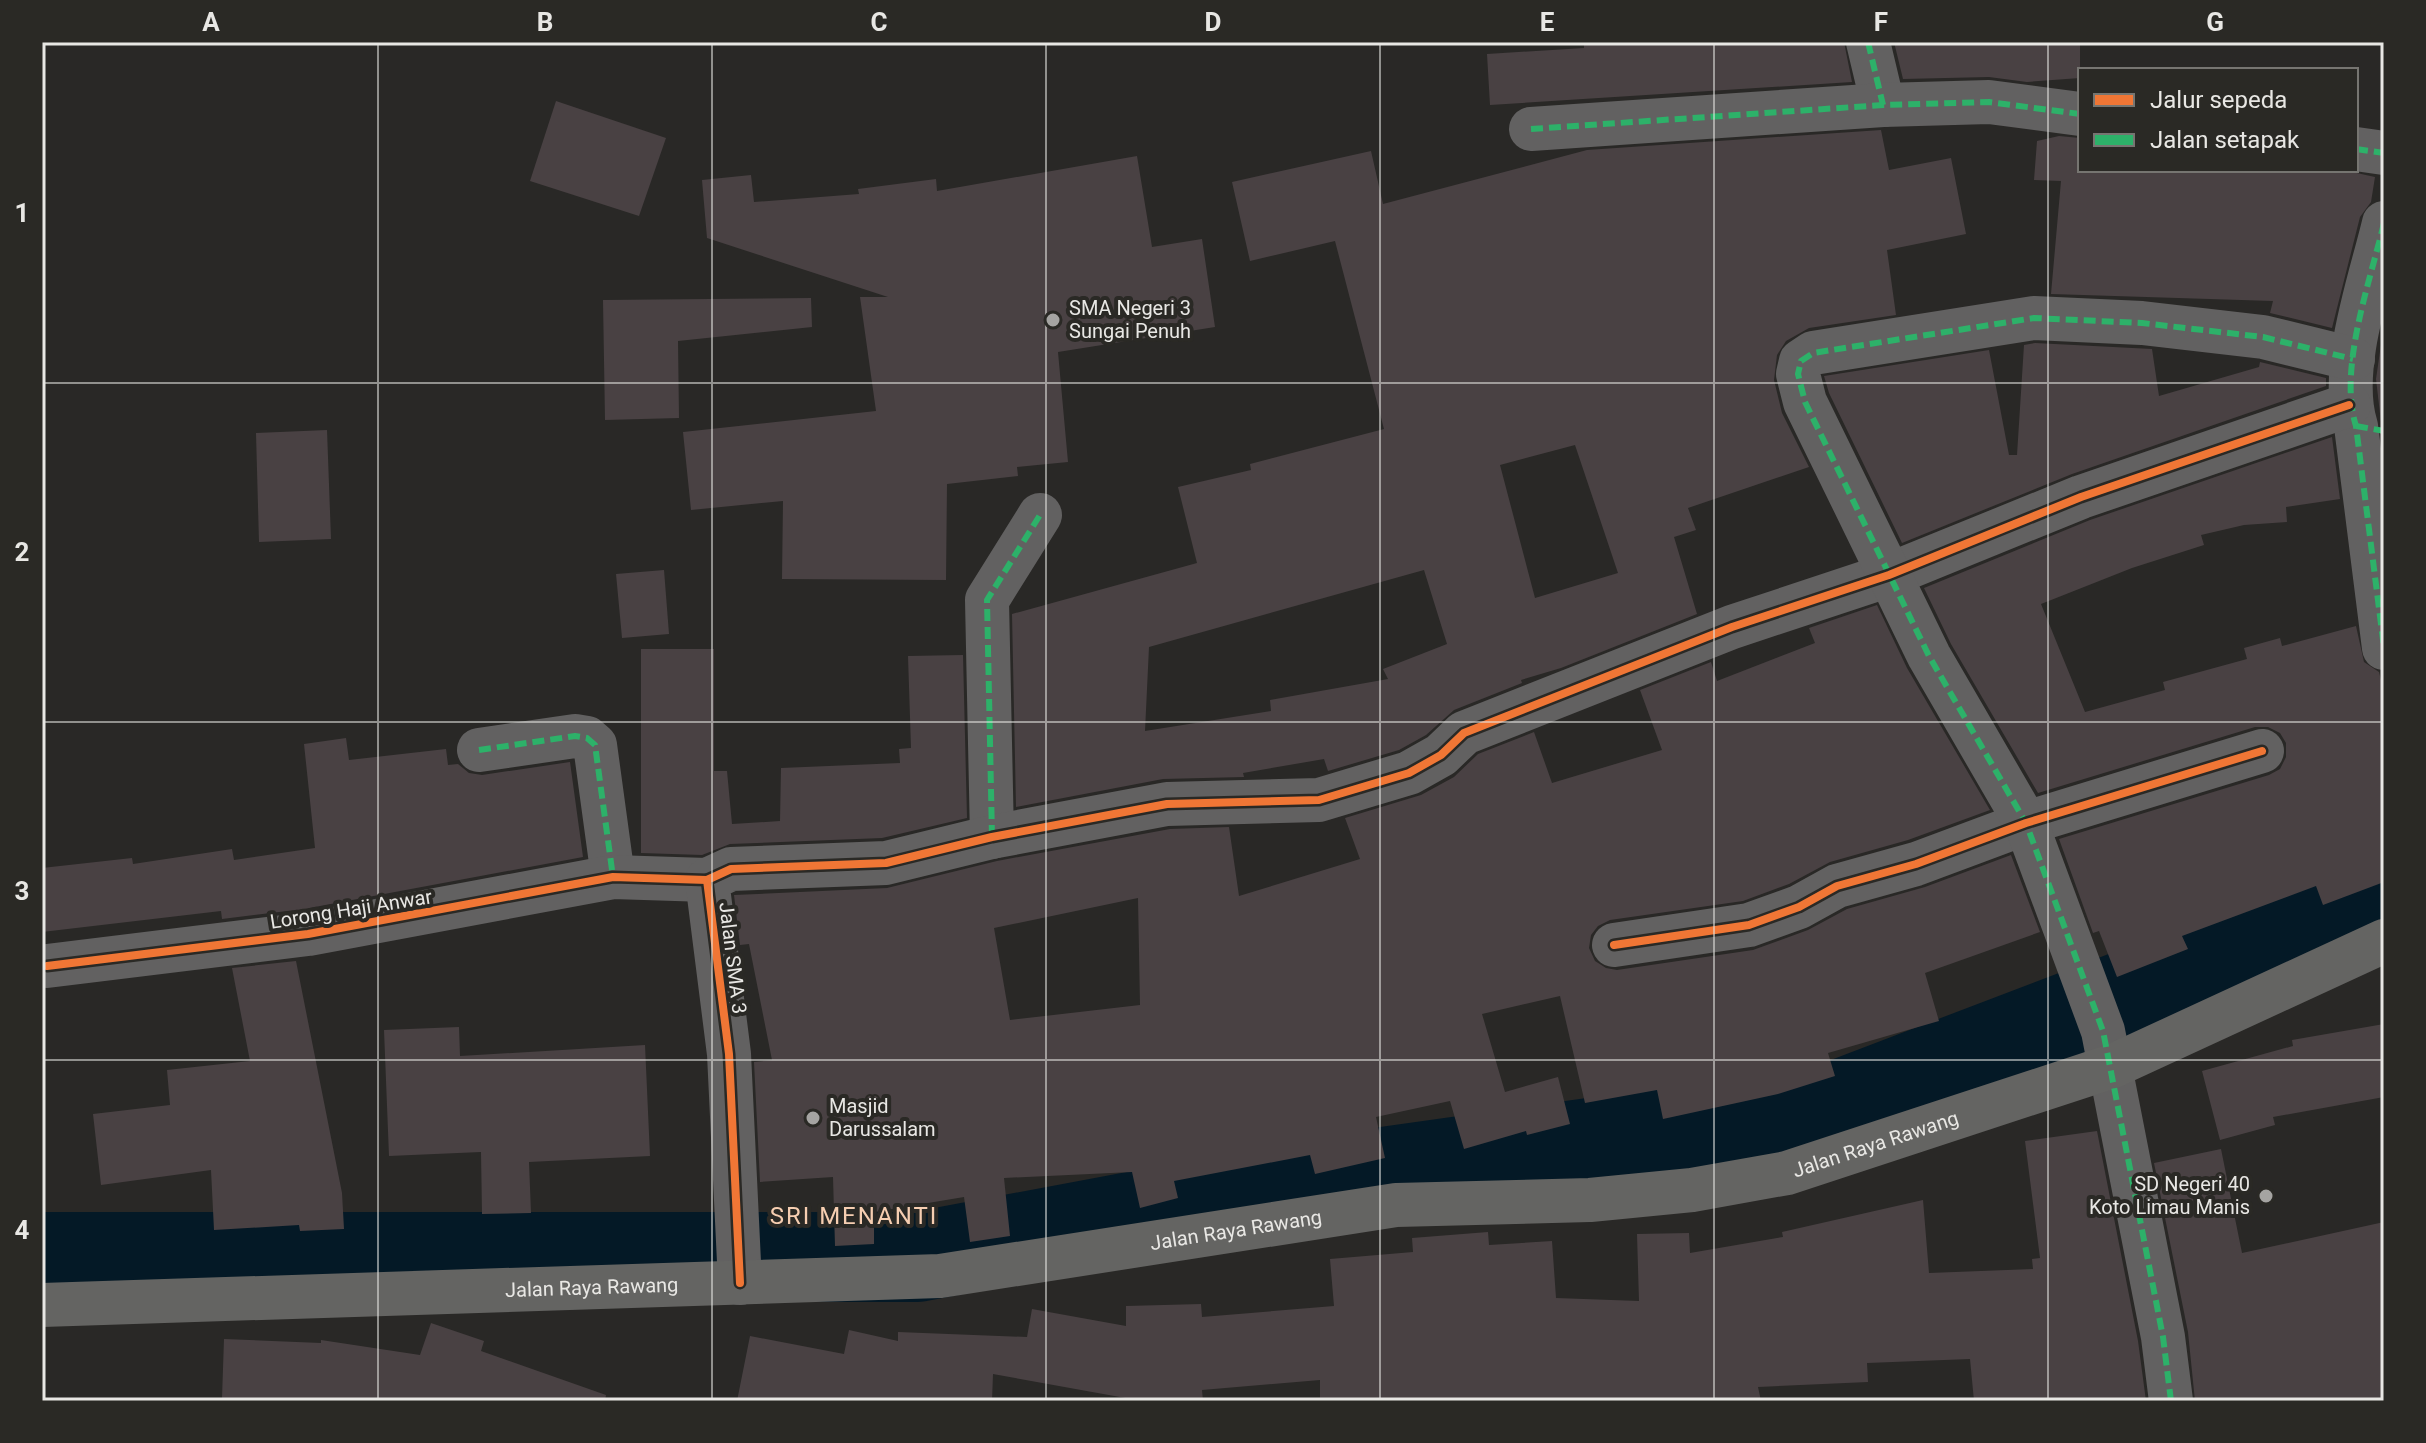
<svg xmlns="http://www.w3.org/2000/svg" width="2426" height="1443" viewBox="0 0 2426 1443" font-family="Roboto,sans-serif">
<rect width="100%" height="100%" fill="#292826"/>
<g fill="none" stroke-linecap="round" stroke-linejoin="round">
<polyline stroke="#041926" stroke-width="90" points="42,1257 917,1257 1333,1179 1826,1110 2384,897"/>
</g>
<g fill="#494143" fill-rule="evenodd">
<polygon points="1584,42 1844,42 1852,82 1490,105 1487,54 1584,48"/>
<polygon points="1894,42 2080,42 2080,78 2027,82 1989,77 1903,79"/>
<polygon points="556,101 666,138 639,216 530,181"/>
<path d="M1881,130l8,40 62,-12 15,76 -79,16 9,65 -87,13 -23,13 -9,14 -3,25 8,33 27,54 -121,41 8,22 -22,7 23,77 -136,54 -40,12 1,3 -68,27 -28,25 -27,15 -71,21 -4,-12 -81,14 1,4 -81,2 -147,28 -4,-193 185,-51 -19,-76 73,-17 -1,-6 134,-35 -49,-188 -85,20 -18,-79 139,-31 12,53 204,-54zM1575,445l43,128 -83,25 -35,-133zM1424,570l23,74 -64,25 5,10 -118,21 1,11 -126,20 4,-84z"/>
<polygon points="2059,136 2080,138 2080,170 2343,170 2375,177 2371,202 2360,217 2332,328 2270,313 2273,301 2051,294 2061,181 2034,180 2037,141"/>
<polygon points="1137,156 1152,247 1202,239 1215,327 1058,352 1068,462 1017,467 1018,476 947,484 946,580 782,579 783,501 691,510 683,432 876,411 860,297 888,297 707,238 702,180 751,175 754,202 859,194 858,189 936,179 937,191"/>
<polygon points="811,298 812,327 678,341 679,418 605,420 603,300"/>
<polygon points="2384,324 2384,448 2376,379"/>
<polygon points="2035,343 2152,349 2159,396 2259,367 2260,362 2326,378 2326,386 2072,474 1902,543 1829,393 1824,376 1989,350 2009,455 2017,455 2024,345"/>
<polygon points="327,430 331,539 259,542 256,433"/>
<polygon points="2332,437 2340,499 2286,507 2287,522 2244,525 2201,535 2204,545 2132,568 2041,604 2085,712 2165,690 2163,682 2247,659 2244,648 2280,638 2282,646 2356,626 2364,662 2379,672 2384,692 2384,882 2323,905 2316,886 2182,936 2188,949 2117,977 2099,931 2093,933 2059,839 2269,775 2280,769 2286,757 2286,743 2280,733 2268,727 2255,727 2038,793 1951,644 1924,588 2090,520"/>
<polygon points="664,570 669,634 622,638 616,574"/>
<path d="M1877,605l30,63 83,142 -82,30 -78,22 -41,22 -46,17 -133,19 -12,6 -7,9 -2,13 6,13 11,7 11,2 136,-20 55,-20 39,-21 78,-22 86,-32 29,77 -115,41 14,48 -111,32 7,23 -57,18 -115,25 -6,-29 -72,13 -25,-107 -78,18 23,78 53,-15 12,47 -43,11 -1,-4 -62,18 -14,-48 -74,16 9,41 -70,16 -5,-19 -136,26 4,17 -38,10 -8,-36 -128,6 6,58 -40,6 -6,-45 -90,15v32l-39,2 -2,-69 -73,5 -6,-120 18,-2 -23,-116 -9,1 -6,-50 153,-7 110,-27 173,-32 59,-2 10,69 121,-37 -15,-41 76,-23 33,-18 24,-23 56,-22 18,51 110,-33 -22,-60 71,-28 6,19 98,-38 -6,-15zM1138,898l2,107 -130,15 -16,-92z"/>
<polygon points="641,649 714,649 714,771 727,771 732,824 780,821 781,768 900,763 899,749 911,748 908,656 963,655 967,818 882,838 730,844 702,855 641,853"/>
<polygon points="346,738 349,760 446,749 448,765 458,764 469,773 482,775 570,762 583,857 304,909 222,919 221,911 42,932 42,868 132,858 133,864 232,849 234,860 315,848 304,744"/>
<polygon points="296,961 342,1193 344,1229 300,1231 299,1225 214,1230 211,1170 101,1185 93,1114 170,1105 167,1070 250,1061 232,968"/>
<polygon points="2384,1024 2384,1097 2273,1117 2275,1125 2220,1140 2202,1071 2293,1046 2292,1040"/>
<polygon points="459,1027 460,1056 645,1045 650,1156 529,1162 531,1213 482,1214 481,1152 389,1156 384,1030"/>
<polygon points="2097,1131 2138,1341 2146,1401 1974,1401 1970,1359 1867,1363 1868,1382 1758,1387 1761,1401 1320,1401 1320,1380 1202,1390 1203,1401 1142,1401 993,1374 992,1401 737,1401 750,1336 844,1354 849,1330 898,1341 898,1332 1027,1337 1032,1309 1126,1326 1126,1306 1201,1304 1202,1317 1334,1306 1330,1259 1413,1252 1412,1238 1488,1232 1489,1245 1552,1241 1556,1298 1639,1301 1637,1234 1689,1233 1690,1253 1783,1237 1782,1232 1923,1200 1929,1273 2033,1269 2032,1259 2040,1258 2025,1141"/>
<polygon points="2221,1149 2242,1253 2384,1222 2384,1401 2195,1401 2188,1332 2154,1163"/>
<polygon points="431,1323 484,1341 481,1351 606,1395 605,1401 222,1398 224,1339 321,1343 321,1340 420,1355"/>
</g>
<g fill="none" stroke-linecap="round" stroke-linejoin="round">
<g stroke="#626161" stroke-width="44">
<polyline points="1868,42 1883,105"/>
<polyline points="1531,129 1883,105 1989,102 2080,114"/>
<polyline points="2356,149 2384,153"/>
<path d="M2384,223c-14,59 -46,146 -28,203l28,222"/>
<polyline points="479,750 575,736 587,738 595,745 613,877"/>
<polyline points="992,837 987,600 1040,515"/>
<polyline points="1614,945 1749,925 1799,907 1837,886 1916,864 2026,823 2262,751"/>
<polyline points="47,966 308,934 613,877 707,880"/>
<polyline points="740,1283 729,1054 707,880 731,869 886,863 992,837 1167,804 1319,800 1409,773 1441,755 1464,733 1732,627 1889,575 2081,497 2349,405"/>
<polyline points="2171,1401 2163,1337 2103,1031 2026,823 1929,656 1805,402 1798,374 1801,361 1813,353 2034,318 2142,323 2263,337 2353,359"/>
</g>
<path stroke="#646462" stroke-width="44" id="s1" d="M42,1305l898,-29 456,-71 194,-5 102,-10 95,-17 326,-107 271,-125"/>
<g stroke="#2db169" stroke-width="6" stroke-dasharray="12 6" stroke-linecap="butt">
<polyline points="1868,42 1883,105"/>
<polyline points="1531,129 1883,105 1989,102 2080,114"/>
<polyline points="2356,149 2384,153"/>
<path d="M2384,223c-14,59 -46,146 -28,203l28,222"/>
<polyline points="2356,426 2384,431"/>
<polyline points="479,750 575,736 587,738 595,745 613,877"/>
<polyline points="992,837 987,600 1040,515"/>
<polyline points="2171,1401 2163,1337 2103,1031 2026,823 1929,656 1805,402 1798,374 1801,361 1813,353 2034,318 2142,323 2263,337 2353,359"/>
</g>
<g stroke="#2a2925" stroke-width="13">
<g id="cycleway">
<polyline points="1614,945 1749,925 1799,907 1837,886 1916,864 2026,823 2262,751"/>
<polyline points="47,966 308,934 613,877 707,880"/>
<polyline points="740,1283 729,1054 707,880 731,869 886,863 992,837 1167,804 1319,800 1409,773 1441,755 1464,733 1732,627 1889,575 2081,497 2349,405"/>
</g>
</g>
<use href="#cycleway" stroke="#f07635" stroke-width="8"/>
</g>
<path fill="none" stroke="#e8e7e4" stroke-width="2" stroke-opacity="0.55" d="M378,42v1359M712,42v1359M1046,42v1359M1380,42v1359M1714,42v1359M2048,42v1359M42,383h2342M42,722h2342M42,1060h2342"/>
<g fill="#a5a4a2" stroke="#2a2925" stroke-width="3">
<circle cx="1053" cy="320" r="8"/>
<circle cx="813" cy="1118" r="8"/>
<circle cx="2266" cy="1196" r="8"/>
</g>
<g text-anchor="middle" stroke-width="8" stroke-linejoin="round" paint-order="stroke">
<g font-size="20" fill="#e8e7e4" stroke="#2a2925" text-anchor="start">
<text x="1069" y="315">SMA Negeri 3<tspan x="1069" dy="23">Sungai Penuh</tspan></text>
<text x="829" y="1113">Masjid<tspan x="829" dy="23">Darussalam</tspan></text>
<text x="2250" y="1191" text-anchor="end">SD Negeri 40<tspan x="2250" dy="23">Koto Limau Manis</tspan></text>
</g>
<g font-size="20" fill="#e8e7e4" stroke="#2a2925">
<text transform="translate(351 909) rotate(-9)" y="7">Lorong Haji Anwar</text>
<text transform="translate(733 958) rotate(83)" y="7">Jalan SMA 3</text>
<text dy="7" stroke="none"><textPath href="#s1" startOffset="1846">Jalan Raya Rawang</textPath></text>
<text dy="7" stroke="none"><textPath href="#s1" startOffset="1198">Jalan Raya Rawang</textPath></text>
<text dy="7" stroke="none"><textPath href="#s1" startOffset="550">Jalan Raya Rawang</textPath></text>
</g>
<g font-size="24" letter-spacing="2" fill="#f6ceb1" stroke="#2a2925">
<text x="854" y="1224">SRI MENANTI</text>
</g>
</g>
<rect width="2426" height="1443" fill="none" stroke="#2a2925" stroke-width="88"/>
<rect x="2078" y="68" width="280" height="104" fill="#2a2925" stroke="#767571" stroke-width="2"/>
<rect x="2094" y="94" width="40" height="12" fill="#f07635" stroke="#767571" stroke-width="2"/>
<text x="2150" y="108" font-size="24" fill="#e8e7e4">Jalur sepeda</text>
<rect x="2094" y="134" width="40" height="12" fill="#2db169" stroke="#767571" stroke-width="2"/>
<text x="2150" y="148" font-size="24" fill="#e8e7e4">Jalan setapak</text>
<rect x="44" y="44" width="2338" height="1355" fill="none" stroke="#e8e7e4" stroke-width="3"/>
<g font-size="26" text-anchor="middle" font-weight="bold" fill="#e8e7e4">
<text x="211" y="31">A</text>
<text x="545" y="31">B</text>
<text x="879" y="31">C</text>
<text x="1213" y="31">D</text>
<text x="1547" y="31">E</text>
<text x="1881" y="31">F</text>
<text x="2215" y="31">G</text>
<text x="22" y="222">1</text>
<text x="22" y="561">2</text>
<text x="22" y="900">3</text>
<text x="22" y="1239">4</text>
</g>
</svg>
